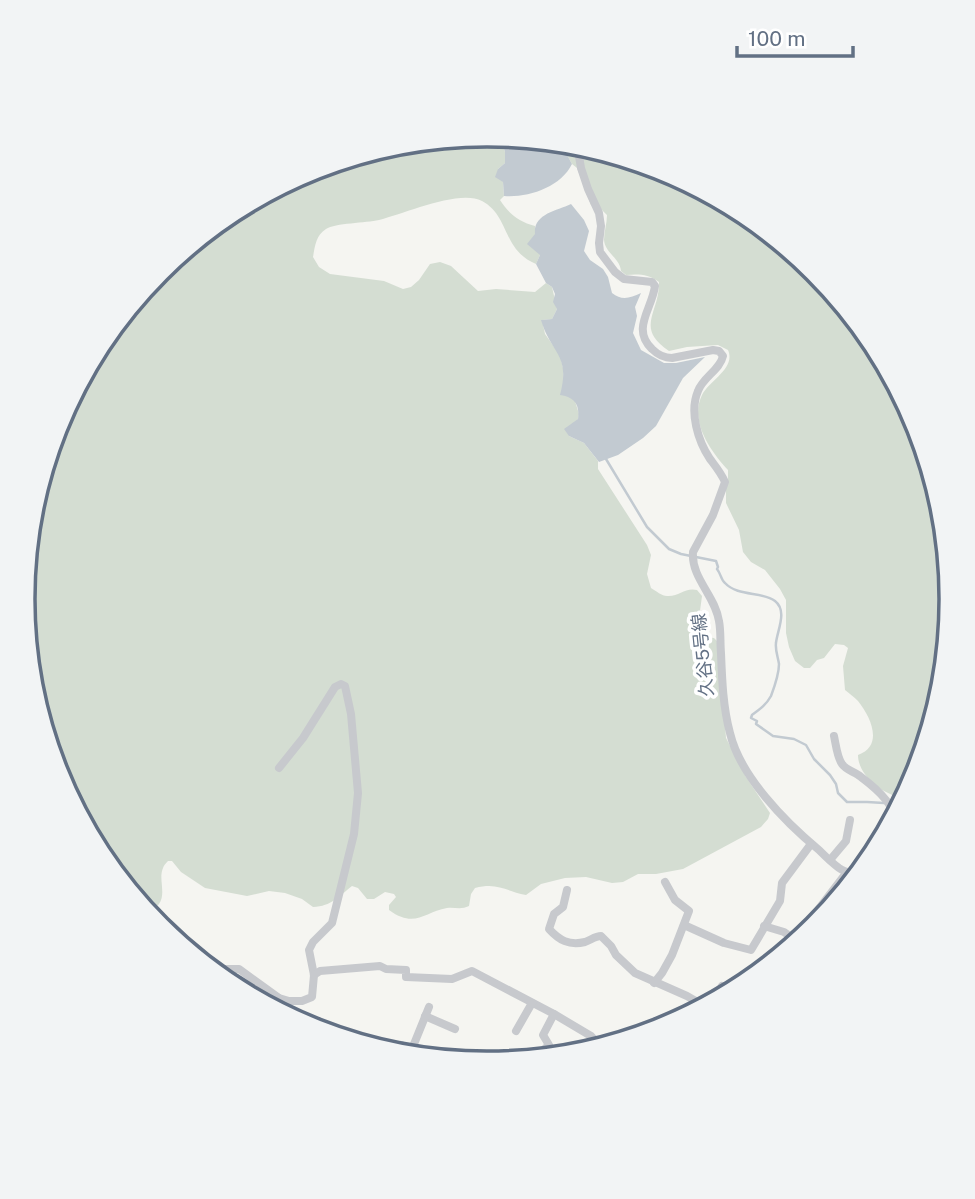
<svg xmlns="http://www.w3.org/2000/svg" width="975" height="1199" viewBox="0 0 975 1199" font-family="'Public Sans','Noto Sans JP',sans-serif">
<rect width="100%" height="100%" fill="#f5f5f1"/>
<g fill="#d4ddd2">
<path d="M488,135l12,1 5,16v11l-7,6 5,13 1,14 -4,4c9,14 19,22 35,26l5,29 -4,9c-34,-14 -26,-48 -54,-63 -23,-12 -78,13 -103,19 -13,3 -44,3 -53,9 -10,6 -11,17 -13,28l6,10 11,7 54,7 19,8 8,-2 8,-7 11,-16 10,-2 11,4 27,25 18,-2 39,3 11,-9 6,4 5,22 -5,10 -10,1 3,14 15,21 3,13 1,13 6,15 5,5 4,13 -1,5 -9,17 15,7 14,18v8l49,76 4,10 -4,19 4,14c5,3 11,8 16,8 12,1 18,-9 30,-6l5,6 -5,37 5,4 12,1 5,5 7,95 20,39 24,36 -2,6 -7,8 -78,42 -27,5h-18l-15,8 -11,1 -26,-6 -21,1 -24,6 -15,11c-21,-4 -28,-13 -51,-7l-4,6 -2,12c-8,4 -14,1 -22,2 -23,4 -32,21 -58,2v-5l7,-8 -2,-3 -9,-2 -11,7h-7l-9,-11 -6,-2c-14,11 -20,20 -39,21l-11,-8 -17,-6 -16,-2 -22,5 -42,-8 -24,-16 -9,-11h-4c-14,13 0,30 -9,43 -2,3 -7,4 -10,7l-7,-3 -41,-51 -43,-80 -26,-87 -9,-91 9,-91 26,-87 43,-80 58,-70 71,-58 80,-43 87,-26z"/>
<path d="M556,142l23,2 87,26 80,43 70,58 58,71 43,80 26,87 9,91 -9,91 -26,87 -11,20c-20,-1 -48,-21 -48,-43 26,-9 13,-38 0,-54 -4,-4 -9,-8 -13,-11l-2,-24 5,-18 -4,-3 -9,-1 -11,14 -7,2 -7,8h-6l-9,-7 -6,-14 -3,-14v-33l-6,-11 -15,-19 -14,-8 -8,-10 -4,-22 -13,-27v-17l2,-7v-9c-17,-18 -39,-49 -26,-75 8,-15 34,-27 26,-45l-10,-5 -31,2 -18,4c-35,-23 -9,-39 -10,-69 -11,-8 -20,-8 -33,-7l-5,-4c-1,-13 -16,-18 -17,-31 0,-8 3,-17 3,-25l-5,-5 -11,-5 -14,-37 -5,-4 -6,-11z"/>
</g>
<g fill="#c2cad1">
<path d="M500,136l56,6 4,5 7,1 -1,5 6,11c-11,23 -44,34 -68,32l-1,-14 -8,-5 3,-8 7,-6v-11z"/>
<path d="M571,204l13,16 5,11 -5,20 6,9 13,9 5,8 4,16c10,8 18,5 29,0l-6,14 2,9 -4,17 8,17 23,13h12l29,-6 -22,21 -27,48 -13,12 -25,17 -19,7 -15,-19 -15,-7 -5,-7 14,-10c2,-15 -4,-22 -18,-24 11,-41 -9,-41 -19,-75l11,-1 5,-10 -4,-7 2,-8 -3,-7 -6,-4 -10,-19 4,-9 -13,-11 8,-10c-2,-20 21,-23 36,-30z"/>
</g>
<g fill="none" stroke-linecap="round" stroke-linejoin="round">
<g stroke="#c2cad1" stroke-width="2.5">
<path d="M606,459l41,68 22,22 12,5 35,7 2,6 -1,2c4,5 4,11 8,14 13,14 37,8 50,18 13,10 2,30 1,42 -1,7 2,14 3,21 0,10 -5,24 -8,32 -5,9 -11,13 -19,19l-1,3 6,3 -1,3 17,12 21,3 12,6 8,14 16,16 6,9 2,9 9,9h20l17,1"/>
<polyline points="891,803 904,802"/>
</g>
<g stroke="#c7c9cd" stroke-width="8">
<path d="M574,143l4,7 3,18 7,21 11,24 2,13 -2,17 1,9 15,20 9,7 28,3 3,4c-3,23 -24,43 -3,63 6,6 12,9 20,9l41,-8 6,1 4,5c-3,14 -20,21 -25,35 -9,21 0,50 12,68 6,8 11,14 15,23l-12,33 -20,37c-2,26 22,43 26,69 2,10 1,21 2,32 1,26 2,54 9,80 10,43 55,89 89,117 6,6 13,13 20,18 6,4 13,6 19,9"/>
<path d="M834,736c2,9 3,21 8,28 4,6 13,8 19,13 12,9 35,28 33,44"/>
<polyline points="830,860 846,841 850,820"/>
<path d="M567,890l-4,17 -9,7 -5,15c10,11 20,17 36,13 6,-2 10,-6 16,-6l10,10 5,9 19,18 52,23 19,11"/>
<polyline points="155,912 155,924"/>
<polyline points="684,925 724,943 751,950 780,901 782,883 811,844"/>
<polyline points="764,926 784,932 795,940"/>
<polyline points="793,947 795,940 847,872"/>
<polyline points="204,965 216,969 239,969 279,998 289,1001 302,1001 312,997 314,975 309,950 313,942 332,923 354,834 358,793 351,714 345,686 341,684 335,687 303,738 279,768"/>
<polyline points="314,975 320,971 380,966 386,969 406,970 406,977 452,979 472,971 554,1014 591,1036 602,1048"/>
<polyline points="654,983 662,973 672,955 689,911 675,900 665,882"/>
<polyline points="710,1005 722,986"/>
<polyline points="269,1007 279,998"/>
<polyline points="425,1016 455,1029"/>
<polyline points="516,1031 532,1003"/>
<polyline points="401,1045 437,1059"/>
<polyline points="412,1049 429,1007"/>
<polyline points="519,1056 524,1061"/>
<polyline points="532,1060 549,1045 543,1035 554,1014"/>
</g>
</g>
<g text-anchor="middle" stroke-width="7" stroke-linejoin="round" paint-order="stroke">
<g font-size="18" fill="#627084" stroke="#fff">
<text transform="translate(703 655) rotate(-96)" y="6">久谷5号線</text>
</g>
</g>
<path d="M0 0H975V1199H0ZM35 599a452 452 0 1 1 904 0a452 452 0 1 1-904 0Z" fill="#f2f4f5" fill-rule="evenodd"/>
<path fill="none" stroke="#627084" stroke-width="3.5" d="M35 599a452 452 0 1 1 904 0a452 452 0 1 1-904 0Z"/>
<path d="M737 46v10h116v-10" fill="none" stroke="#627084" stroke-width="3.5"/>
<text x="748" y="46" font-size="21" fill="#627084" stroke="#ffffff" stroke-width="5" paint-order="stroke">100 m</text>
</svg>
